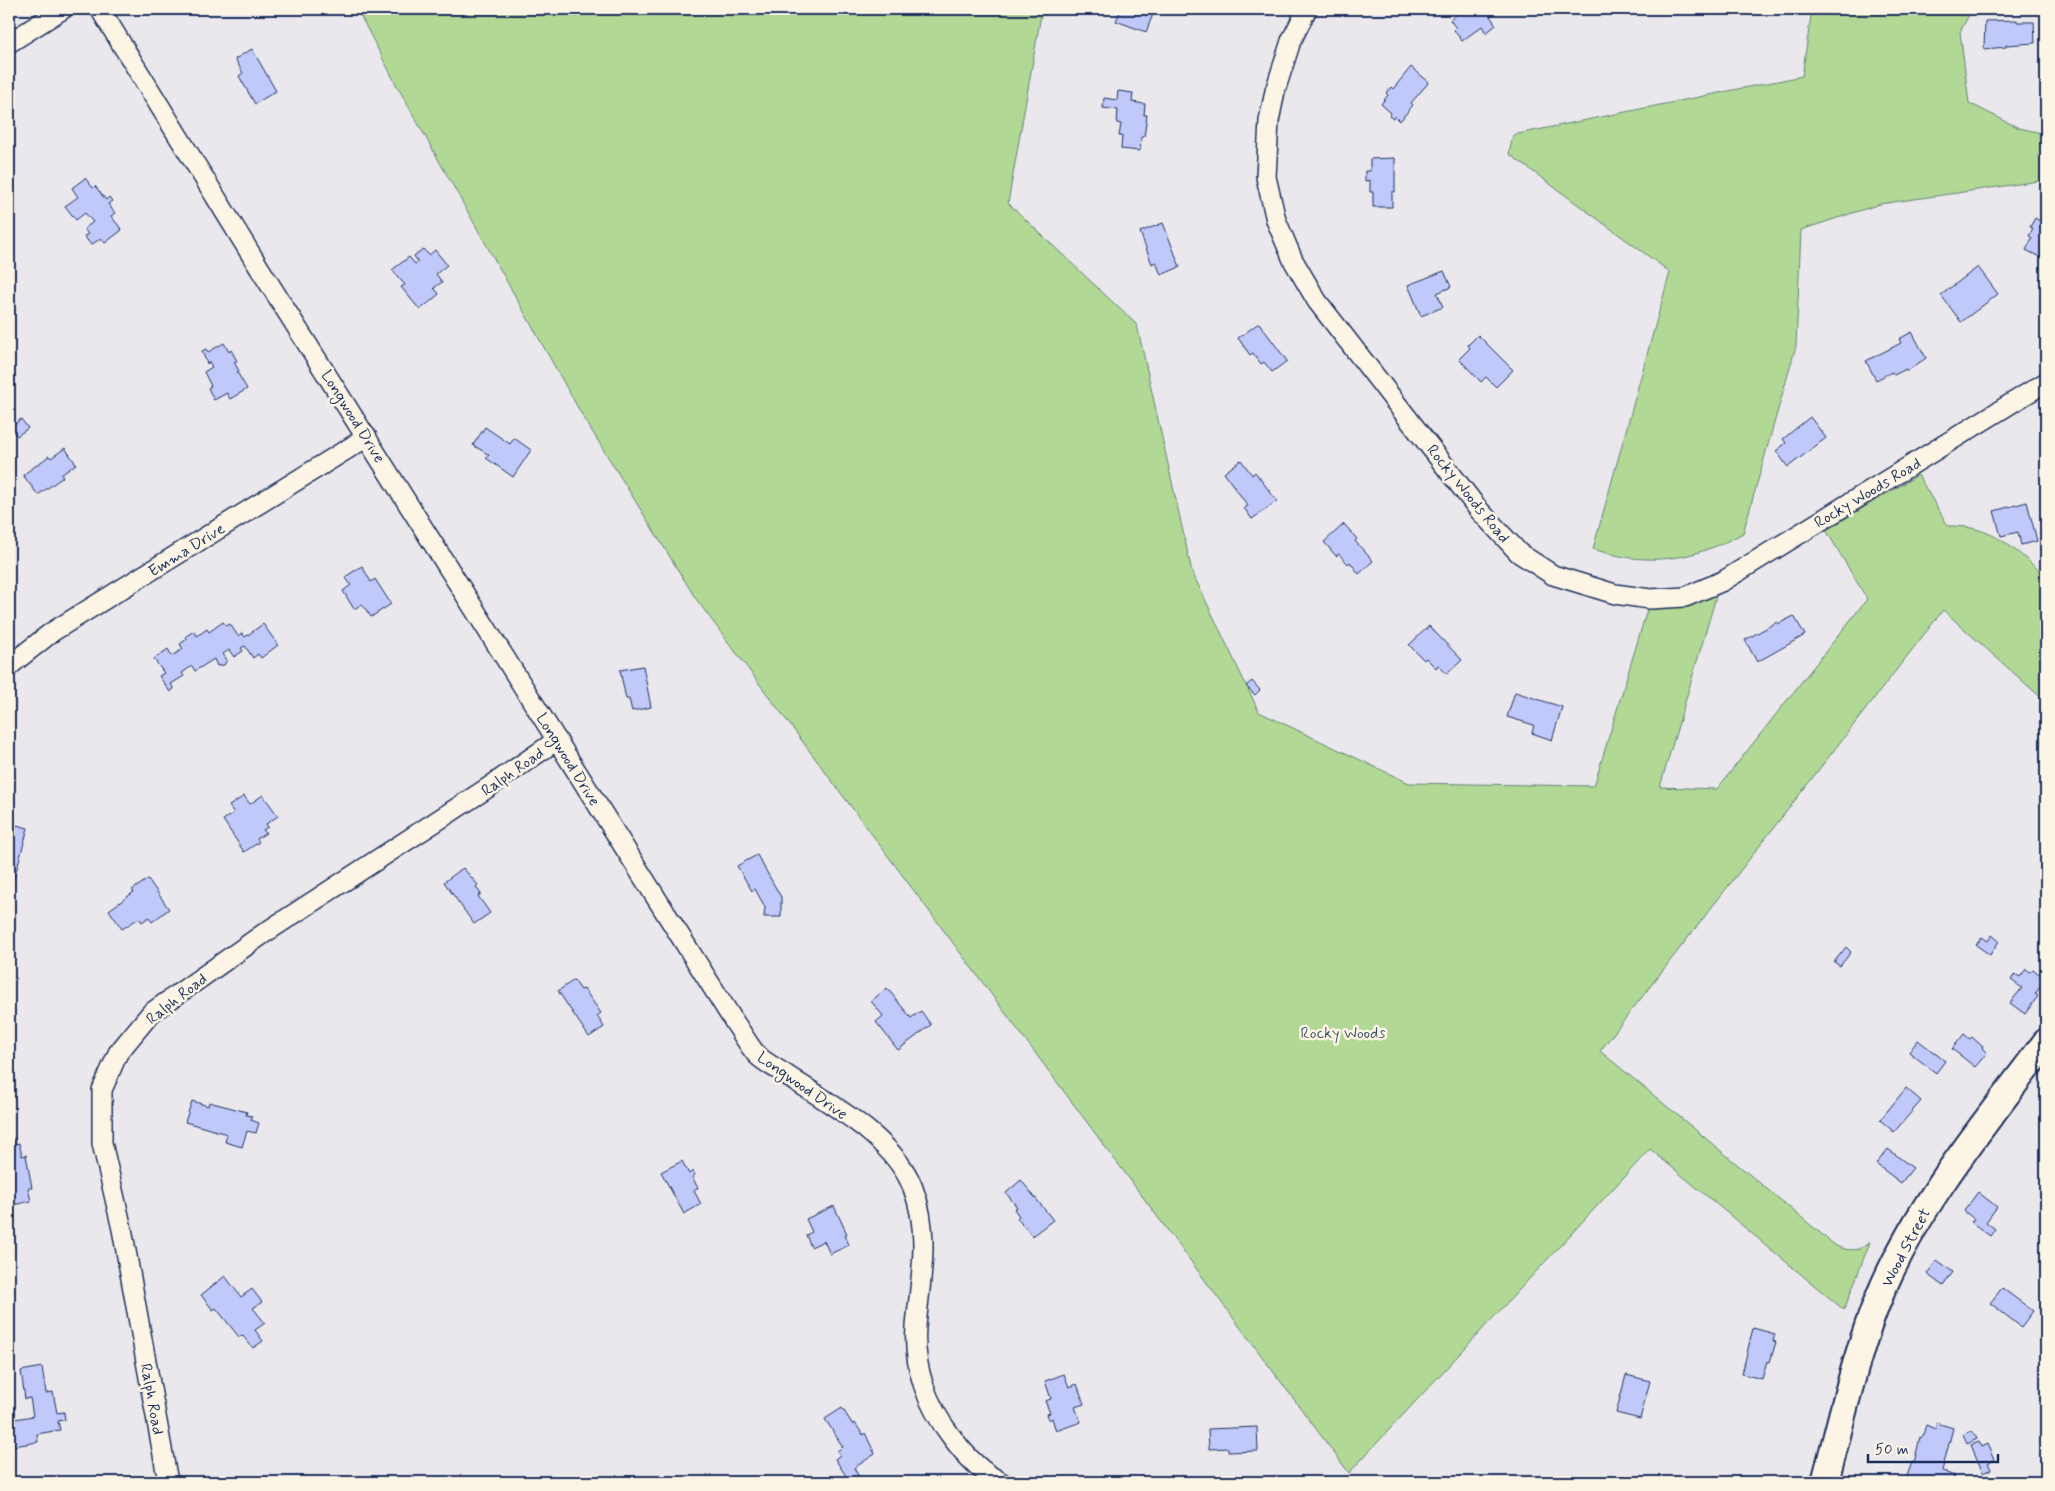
<svg xmlns="http://www.w3.org/2000/svg" width="2055" height="1491" viewBox="0 0 2055 1491" font-family="Mynerve,sans-serif">
<rect width="100%" height="100%" fill="#eae8ec"/>
<filter id="ink" filterUnits="userSpaceOnUse"><feTurbulence type="fractalNoise" baseFrequency=".02" numOctaves="2"/><feDisplacementMap in="SourceGraphic" scale="10" xChannelSelector="R" yChannelSelector="G"/><feConvolveMatrix kernelMatrix="1 2 1 2 8 2 1 2 1" color-interpolation-filters="sRGB"/></filter>
<g filter="url(#ink)">
<g fill="#b1d894" stroke="#668479">
<path d="M357,9h685l-34,194 129,122 55,247 67,140 150,71 185,3 56,-186 68,-10 -58,197 57,2 150,-190 -41,-69 92,-55 30,51c46,-1 65,23 98,50v126l-103,-92 -343,441 236,195c14,6 23,5 34,-4l-26,68 -194,-161 -301,324 -653,-874 -114,-184 -185,-329z"/>
<path d="M1812,9h160l-12,23 9,71 50,25 27,6v46l-166,24 -79,26 -5,116 -53,187c-50,28 -95,34 -150,16l77,-277 -161,-118 4,-19 289,-59z"/>
</g>
<g fill="#c1c9fb" stroke="#1b2f5e">
<polygon points="1121,9 1155,9 1146,32 1116,21"/>
<polygon points="1458,9 1500,9 1490,16 1496,25 1486,33 1482,26 1462,41 1454,30 1456,28 1450,20 1458,13 1456,10"/>
<polygon points="2017,20 2017,22 2034,22 2035,43 2006,45 2006,47 1984,49 1985,21"/>
<polygon points="252,49 276,91 255,104 239,76 243,73 235,59"/>
<polygon points="1411,67 1429,82 1411,103 1413,105 1400,121 1395,116 1393,119 1389,116 1391,113 1381,104 1388,95 1386,93 1391,87 1393,89"/>
<polygon points="1118,91 1133,93 1132,102 1145,104 1144,115 1147,115 1144,137 1141,137 1140,151 1121,149 1122,136 1119,136 1121,124 1117,123 1118,110 1103,108 1104,98 1117,100"/>
<polygon points="1395,158 1395,192 1392,192 1392,207 1373,207 1373,192 1370,192 1370,180 1365,181 1365,171 1370,171 1370,159"/>
<polygon points="85,178 93,188 95,186 106,200 109,197 112,201 108,204 115,213 111,216 122,230 105,243 101,238 91,245 84,236 88,234 84,229 93,222 85,213 76,220 65,206 78,197 72,188"/>
<polygon points="2046,212 2046,260 2026,250 2032,238 2029,236 2033,228 2030,227 2035,218 2040,221 2044,213"/>
<polygon points="1163,223 1180,267 1161,275 1156,262 1152,264 1140,232"/>
<polygon points="423,249 429,255 435,250 447,265 436,274 442,282 434,288 439,294 420,310 401,287 405,285 392,270 409,257 415,264 418,262 414,256"/>
<polygon points="1978,267 1998,294 1961,322 1941,295"/>
<polygon points="1444,271 1451,287 1437,293 1443,307 1421,316 1408,285"/>
<polygon points="1259,323 1287,361 1272,372 1264,362 1261,364 1253,353 1250,355 1238,338"/>
<polygon points="1912,332 1926,358 1907,371 1906,369 1894,375 1892,372 1876,380 1866,361 1901,343 1899,339"/>
<polygon points="1478,335 1513,370 1496,387 1486,377 1481,382 1459,359 1470,348 1468,345"/>
<polygon points="224,343 229,352 231,350 237,361 234,362 239,371 237,372 247,389 230,399 227,393 214,400 208,388 211,386 204,372 212,367 209,362 207,364 202,351 206,349 208,352"/>
<polygon points="1810,417 1826,438 1788,467 1776,451 1786,443 1783,439"/>
<polygon points="21,419 28,428 17,436 10,428"/>
<polygon points="485,427 510,444 514,438 531,450 513,477 486,458 489,455 473,445"/>
<polygon points="65,448 76,464 61,475 63,477 38,495 23,475 49,456 51,458"/>
<polygon points="1241,460 1252,475 1255,472 1277,501 1252,519 1244,508 1248,506 1224,473"/>
<polygon points="2027,502 2037,541 2021,545 2018,532 2001,536 1994,511"/>
<polygon points="1344,524 1357,539 1355,541 1373,561 1359,574 1350,562 1348,564 1339,554 1336,556 1324,542"/>
<polygon points="362,566 371,582 375,579 391,604 371,617 362,604 354,609 343,591 351,585 345,577"/>
<polygon points="1794,616 1805,635 1757,662 1745,640 1777,622 1778,624"/>
<polygon points="223,622 226,626 230,624 238,636 242,633 245,637 263,624 278,645 261,658 258,654 253,658 245,646 241,648 243,651 234,657 229,650 223,654 227,660 224,665 217,666 214,659 195,671 192,666 182,673 184,676 171,684 174,689 170,692 159,676 164,673 154,659 168,649 172,656 183,649 180,644 187,639 186,636 194,631 197,636 207,629 209,632"/>
<polygon points="1429,626 1462,660 1447,674 1438,665 1436,668 1426,658 1424,660 1409,645"/>
<polygon points="643,666 651,707 632,711 629,699 626,699 620,670"/>
<polygon points="1252,681 1260,690 1255,695 1246,686"/>
<polygon points="1515,692 1562,707 1552,740 1532,733 1534,725 1507,717"/>
<polygon points="263,795 278,816 266,824 268,827 263,830 266,833 257,839 259,842 244,852 223,820 234,813 229,806 244,796 250,804"/>
<polygon points="9,823 28,828 14,879 9,877"/>
<polygon points="757,855 781,897 781,917 764,917 765,907 755,889 752,891 737,866"/>
<polygon points="463,868 478,885 476,887 481,894 478,896 490,913 474,924 444,882"/>
<polygon points="148,879 169,909 152,922 149,917 142,922 139,918 122,929 109,910 134,892 132,890"/>
<polygon points="1992,935 1999,941 1990,955 1976,945 1982,937 1988,941"/>
<polygon points="1846,947 1851,952 1840,966 1834,962"/>
<polygon points="2026,969 2030,972 2033,969 2039,974 2041,971 2046,975 2046,979 2035,994 2038,996 2025,1014 2010,1003 2022,988 2011,980 2015,974 2020,977"/>
<polygon points="574,980 581,990 584,989 601,1013 597,1016 604,1027 589,1037 558,991"/>
<polygon points="887,988 911,1018 921,1011 931,1025 898,1050 876,1022 883,1016 871,1001"/>
<polygon points="1964,1034 1970,1039 1972,1037 1983,1047 1982,1048 1987,1053 1975,1067 1952,1049"/>
<polygon points="1918,1040 1945,1061 1936,1073 1909,1052"/>
<polygon points="1906,1088 1921,1101 1894,1132 1880,1120"/>
<polygon points="192,1101 208,1106 209,1102 247,1112 246,1115 252,1116 251,1120 259,1123 256,1133 247,1131 242,1147 225,1142 227,1134 185,1122"/>
<polygon points="15,1138 16,1144 19,1143 22,1156 26,1155 32,1188 28,1188 31,1201 9,1206 9,1140"/>
<polygon points="1888,1149 1913,1168 1901,1183 1876,1164"/>
<polygon points="682,1161 689,1174 693,1171 695,1175 692,1177 698,1188 694,1191 701,1204 684,1214 661,1172"/>
<polygon points="1021,1180 1053,1220 1032,1236 1017,1218 1019,1216 1014,1209 1017,1207 1006,1193"/>
<polygon points="1978,1192 1997,1207 1986,1222 1995,1229 1990,1236 1971,1222 1974,1219 1964,1211"/>
<polygon points="834,1206 847,1234 845,1235 849,1245 830,1254 824,1241 811,1247 806,1235 812,1232 806,1219"/>
<polygon points="1937,1260 1953,1272 1943,1286 1927,1274"/>
<polygon points="225,1276 241,1297 252,1289 262,1302 253,1308 265,1323 255,1330 263,1341 253,1348 242,1335 239,1337 216,1308 213,1310 201,1295"/>
<polygon points="2002,1288 2033,1311 2021,1327 1990,1303"/>
<polygon points="1753,1328 1775,1334 1773,1341 1776,1342 1770,1362 1767,1361 1762,1379 1742,1374"/>
<polygon points="42,1367 46,1393 53,1392 57,1413 64,1412 65,1420 58,1421 60,1430 37,1434 38,1442 14,1446 9,1420 33,1416 30,1398 25,1399 21,1371"/>
<polygon points="1064,1374 1069,1387 1077,1384 1084,1404 1075,1407 1081,1422 1056,1431 1052,1418 1049,1420 1047,1414 1050,1413 1045,1401 1051,1399 1045,1381"/>
<polygon points="1626,1375 1650,1381 1640,1419 1616,1413"/>
<polygon points="842,1408 853,1425 855,1423 863,1435 865,1433 875,1454 854,1468 859,1477 850,1482 835,1459 840,1455 837,1451 843,1447 825,1419"/>
<polygon points="1937,1423 1953,1428 1942,1471 1954,1476 1952,1482 1905,1482 1912,1462 1914,1463 1920,1437 1922,1438 1926,1425 1935,1429"/>
<polygon points="1257,1427 1258,1451 1228,1452 1228,1448 1209,1449 1208,1429"/>
<polygon points="1972,1430 1977,1439 1967,1444 1963,1435"/>
<polygon points="1979,1442 1981,1447 1987,1444 1994,1460 1988,1463 1991,1469 1983,1473 1971,1445"/>
</g>
<g fill="none" stroke-linecap="round" stroke-linejoin="round">
<g stroke="#1b2f5e" stroke-width="22">
<g id="minor">
<path d="M100,9l160,260 475,754c7,10 14,23 22,32 8,8 21,14 31,21 43,29 106,62 125,112 18,47 7,91 3,139 -3,40 11,78 35,109 13,18 30,36 50,46"/>
<polyline points="1307,9 1291,41 1275,91 1269,121 1266,177 1276,220 1293,260 1317,301 1479,510 1519,553 1553,575 1615,594 1650,599 1685,597 1723,581 2046,382"/>
<polyline points="9,43 63,9"/>
<polyline points="9,666 52,632 367,437"/>
<polyline points="168,1482 122,1229 102,1143 102,1090 118,1053 151,1013 263,934 486,789 557,740"/>
</g>
</g>
<g stroke="#1b2f5e" stroke-width="30">
<path id="secondary" d="M1825,1482c17,-64 31,-131 57,-192 39,-91 105,-169 164,-248"/>
</g>
<use href="#minor" stroke="#fcf5e5" stroke-width="19"/>
<use href="#secondary" stroke="#fcf5e5" stroke-width="26"/>
</g>
</g>
<g text-anchor="middle" stroke-width="5" stroke-linejoin="round" paint-order="stroke">
<g font-size="16" fill="#1b2f5e" stroke="#fcf5e5">
<text transform="translate(354 416) rotate(58)" y="6">Longwood Drive</text>
<text transform="translate(1867 492) rotate(-31)" y="6">Rocky Woods Road</text>
<text transform="translate(1469 493) rotate(51)" y="6">Rocky Woods Road</text>
<text transform="translate(186 549) rotate(-32)" y="6">Emma Drive</text>
<text transform="translate(569 759) rotate(58)" y="6">Longwood Drive</text>
<text transform="translate(512 771) rotate(-35)" y="6">Ralph Road</text>
<text transform="translate(176 998) rotate(-38)" y="6">Ralph Road</text>
<text transform="translate(803 1085) rotate(35)" y="6">Longwood Drive</text>
<text transform="translate(1905 1247) rotate(-62)" y="6">Wood Street</text>
<text transform="translate(153 1399) rotate(80)" y="6">Ralph Road</text>
</g>
<g font-size="16" fill="#40596c" stroke="#fcf5e5">
<text x="1343" y="1038">Rocky Woods</text>
</g>
</g>
<rect width="2055" height="1491" fill="none" stroke="#fcf5e5" stroke-width="30"/>
<rect x="15" y="15" width="2025" height="1461" fill="none" stroke="#1b2f5e" stroke-width="2" filter="url(#ink)"/>
<path d="M1868 1454v8h130v-8" fill="none" stroke="#1b2f5e" stroke-width="2.5"/>
<text x="1875" y="1454" font-size="15" fill="#1b2f5e" stroke="#fcf5e5" stroke-width="4" paint-order="stroke">50 m</text>
</svg>
